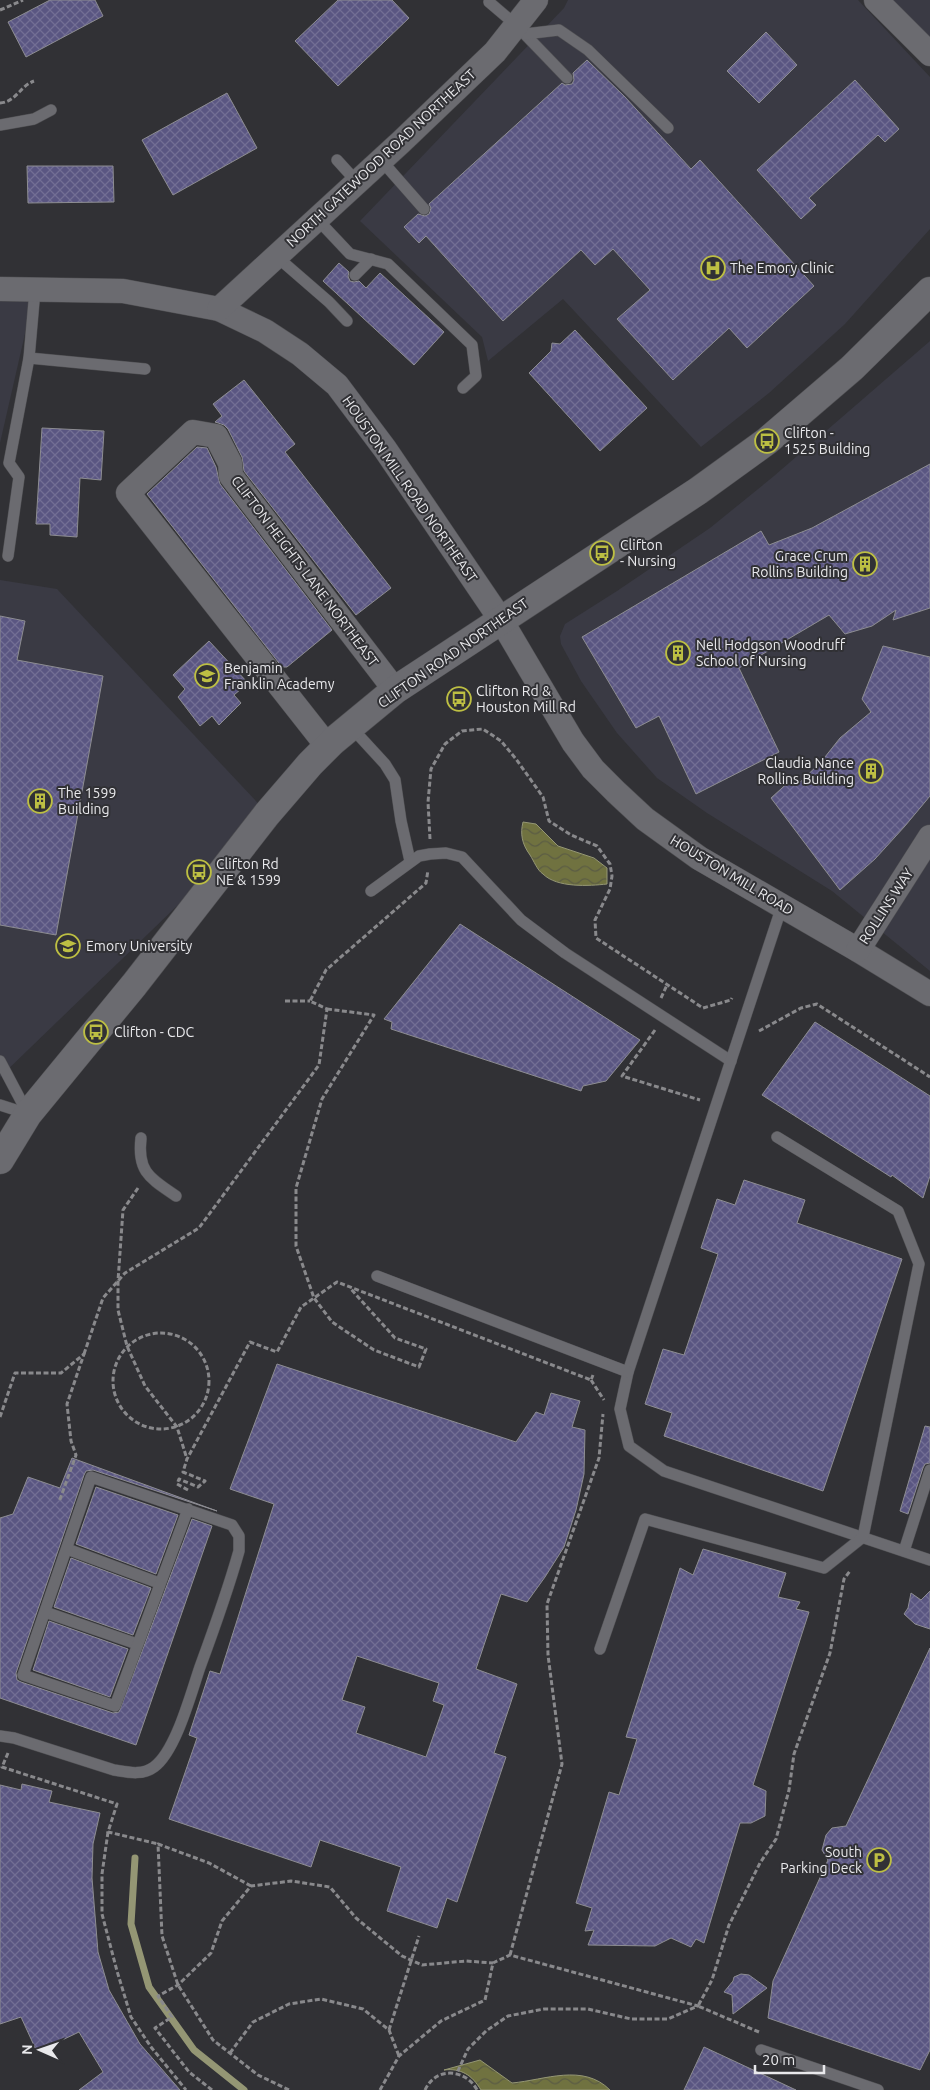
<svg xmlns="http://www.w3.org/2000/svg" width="930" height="2090" viewBox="0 0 930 2090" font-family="Ubuntu,sans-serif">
<defs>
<pattern id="water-waves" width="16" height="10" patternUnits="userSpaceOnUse" patternTransform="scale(1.25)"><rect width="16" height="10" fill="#707240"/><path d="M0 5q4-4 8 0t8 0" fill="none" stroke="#5b5c44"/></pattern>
<pattern id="building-cross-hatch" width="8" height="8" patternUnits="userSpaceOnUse" patternTransform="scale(1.25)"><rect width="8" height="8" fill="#5a5682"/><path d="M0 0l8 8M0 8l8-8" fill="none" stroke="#726e94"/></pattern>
</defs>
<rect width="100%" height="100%" fill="#313135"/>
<g fill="#3a3a44">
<polygon points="568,0 858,0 930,77 930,229 845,324 769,393 701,447 563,299 488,361 482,337 360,221 564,8"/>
<polygon points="876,0 930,0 930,54"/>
<polygon points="0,290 35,290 0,443"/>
<polygon points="930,341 930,971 832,891 707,813 657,778 617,733 581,681 561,644 560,636 565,624 617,591 710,528 774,476"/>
<polygon points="0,580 57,589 270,816 0,1077"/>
</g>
<g fill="url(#water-waves)" stroke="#949674">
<path d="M523,822l13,2 22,22 36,12 13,10v16c-18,2 -50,4 -64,-10 -6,-4 -9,-13 -13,-19 -8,-11 -10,-21 -7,-33z"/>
<path d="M480,2060l32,23c33,-3 71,-20 98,7h-129c-9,-15 -20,-22 -37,-20z"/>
</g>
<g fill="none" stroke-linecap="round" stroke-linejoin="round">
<polyline stroke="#949674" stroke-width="7" points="135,1858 131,1924 149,1987 194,2050 244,2090"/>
</g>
<g fill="url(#building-cross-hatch)" stroke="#8d8d92" fill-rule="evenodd">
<polygon points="50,0 95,0 103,16 26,57 8,22"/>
<polygon points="338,0 392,0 409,18 338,86 295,41"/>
<polygon points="766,32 797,65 759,103 727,71"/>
<polygon points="587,60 625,97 691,169 700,160 814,286 747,348 729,328 673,380 617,319 650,290 613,249 595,265 581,250 503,321 426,236 419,243 404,227 418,214 425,216 429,214 431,208 429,204 562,83 565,85 572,84 574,80 573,73"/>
<polygon points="855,80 899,129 885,142 878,135 809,198 816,205 801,219 757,170"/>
<polygon points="227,93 257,148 173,195 142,140"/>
<polygon points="27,166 113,166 114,202 28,203"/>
<polygon points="339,263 349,272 348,276 350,281 354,282 359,281 366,288 380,273 444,332 414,365 323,281"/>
<polygon points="575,330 647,408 600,451 529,373 551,351 552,343 560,344"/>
<polygon points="244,380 295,444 285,452 391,588 356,615 244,471 242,457 228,429 224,425 215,422 222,416 213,404"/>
<polygon points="42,428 104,431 101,480 80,478 77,537 50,535 50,524 36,524"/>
<polygon points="197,447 207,448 216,467 220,484 332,630 287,667 282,667 147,494"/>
<polygon points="930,464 930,608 893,620 896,610 872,626 845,634 829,615 739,668 779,752 696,794 659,716 636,728 582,637 761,531 769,545 812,528"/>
<polygon points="0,616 25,621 17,660 103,676 56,935 0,925"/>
<polygon points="209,641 248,683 234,695 241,703 219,725 212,716 200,726 178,697 185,689 173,675"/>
<polygon points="883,646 930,657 930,796 905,826 875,859 840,890 771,798 792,779 796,786 821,762 840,738 871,712 862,699"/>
<polygon points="460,924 640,1040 606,1081 583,1086 581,1091 391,1029 392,1022 384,1019"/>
<polygon points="815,1022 930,1096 930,1176 923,1198 892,1175 891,1177 762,1095"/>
<polygon points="744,1180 805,1200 797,1223 902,1259 823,1491 664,1436 672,1413 645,1404 663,1349 684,1355 718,1254 701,1248 717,1199 735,1205"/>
<path d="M277,1364l239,78 20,-30 8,3 7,-22 29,8 -8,26 13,3 -1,44 -8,36 -12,37 -19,30 -18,25 -26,-8 -25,75 41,15 -23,69 12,4 -49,145 -10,-4 -10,30 -50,-17 14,-44 -81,-27 -9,27 -142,-48 28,-81 -8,-3 21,-64 10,3 54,-170 -44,-15zM357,1656l82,27 -6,18 11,4 -18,52 -70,-24 9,-26 -23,-7z"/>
<polygon points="925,1426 930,1427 930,1463 925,1464 923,1468 908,1514 900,1511"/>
<polygon points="72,1458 217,1511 93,1470 86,1471 84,1475 16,1673 17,1680 21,1682 113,1713 119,1712 192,1519 212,1526 136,1745 0,1698 0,1518 13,1514 28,1477 60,1488"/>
<polygon points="96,1487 178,1515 156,1574 76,1544"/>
<polygon points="703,1549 786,1573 778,1597 800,1602 796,1609 809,1612 753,1785 766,1791 765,1816 751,1823 740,1823 704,1943 696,1939 691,1947 671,1938 655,1946 588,1945 594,1930 585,1931 592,1908 576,1903 609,1792 619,1795 637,1739 626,1737 680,1568 693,1575"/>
<polygon points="71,1558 151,1588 133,1635 54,1607"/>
<polygon points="930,1591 930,1629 915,1624 904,1614 908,1608 911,1593 921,1600"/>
<polygon points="49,1621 128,1649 110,1697 33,1670"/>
<polygon points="930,1648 930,2050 920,2070 768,2018 773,1981 828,1860 822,1850 826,1835 832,1828 846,1826"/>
<polygon points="22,1784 52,1791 49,1802 100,1813 93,1844 92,1878 98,1952 109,1990 140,2044 180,2090 79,2090 103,2072 79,2032 37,2052 21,2017 0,2024 0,1785 21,1790"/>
<polygon points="741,1974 749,1975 767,1988 733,2014 732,1995 724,1992 733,1981 734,1977"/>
<polygon points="704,2047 796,2090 684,2090"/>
</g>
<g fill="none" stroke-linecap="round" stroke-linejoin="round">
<g stroke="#4f4f52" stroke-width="12">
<g id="service">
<polyline points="489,2 516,25 567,78"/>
<polyline points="525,34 559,30 588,50 668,128"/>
<polyline points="0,125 34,119 51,110"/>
<polyline points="337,160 357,182"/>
<polyline points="381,160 424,209"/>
<polyline points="317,219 350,254 388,264 472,345 476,376 463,388"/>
<polyline points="276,256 329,302 347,321"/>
<polyline points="355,275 371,259"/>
<polyline points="29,358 145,369"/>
<polyline points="8,556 19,477 9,463 29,358 35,290"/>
<polyline points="351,727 385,764 395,780 401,821 410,861"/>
<polyline points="371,891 419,856 430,854 446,853 462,857 521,920 565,953 731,1061"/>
<polyline points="782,906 628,1372 620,1409 629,1446 664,1471 930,1560"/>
<polyline points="0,1061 28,1114"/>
<polyline points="0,1105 28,1114"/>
<path d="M141,1138c-4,34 9,40 35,58"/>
<polyline points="377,1276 628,1372"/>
<polyline points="67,1549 159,1583"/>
<polyline points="904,1551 930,1470"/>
<polyline points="45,1612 137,1644"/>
<polyline points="600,1649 645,1519 824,1568 863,1537 919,1264 898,1211 777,1137"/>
<path d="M0,1736l14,2 100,32c13,2 28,6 40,-3 22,-16 37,-74 46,-100 14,-38 28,-77 39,-116v-15l-7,-11 -141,-48 -68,198 92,31 73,-197"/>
<polyline points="761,2050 878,2090"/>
</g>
</g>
<g stroke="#4f4f52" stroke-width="25">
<g id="minor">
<polyline points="876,0 930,54"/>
<polyline points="0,289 123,291 219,309 265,331 300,354 337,385 385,449 501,620 573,742 593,769 616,792 645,819 699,858 858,950 930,994"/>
<polyline points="219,309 401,142 495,52 536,0"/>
<polyline points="328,747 128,493 193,432 216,436 230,463 231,476 395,690"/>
<polyline points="858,950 930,837"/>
</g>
</g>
<g stroke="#4f4f52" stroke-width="29">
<polyline id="secondary" points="0,1160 28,1114 134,985 267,814 310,764 332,742 395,690 698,491 767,441 852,368 930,291"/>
</g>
<g stroke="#89898c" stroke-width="3" stroke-dasharray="5 2.5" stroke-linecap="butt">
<polyline points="0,10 23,0"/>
<path d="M0,103c16,-1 20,-17 34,-22"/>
<polyline points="430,839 428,802 431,769 445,744 462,731 483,729 501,741 516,759 543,797 549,821 571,835 597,846 610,864 612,876 610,889 595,920 596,938 703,1008 731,1000 732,998"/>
<polyline points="661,998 667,985"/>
<polyline points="285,1001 310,1001"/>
<polyline points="327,1009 374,1015 322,1099 296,1188 296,1246 314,1298 332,1322 374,1350 419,1367 426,1349 395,1338 350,1288"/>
<polyline points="655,1030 622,1076 700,1100"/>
<polyline points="759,1031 801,1008 817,1004 930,1077"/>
<polyline points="138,1188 123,1210 118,1281 118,1310 127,1346 145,1386 177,1427 187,1459"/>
<circle cx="161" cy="1381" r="48"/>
<polyline points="84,1354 103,1298 125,1273 199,1228 319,1065 327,1009 310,1001 326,970 426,883 428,870"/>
<polyline points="591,1380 604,1400"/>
<polyline points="0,1417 15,1373 61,1373 84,1354 67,1404 71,1441 76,1455 59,1502"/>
<polyline points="188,1490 177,1484 179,1479 198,1487 205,1481 183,1472 187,1459 250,1342 277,1352 301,1307 337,1282 591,1380 593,1375"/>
<polyline points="8,1753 2,1767 117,1804 108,1832 158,1844"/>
<polyline points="108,1832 102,1874 102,1914 117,1971 131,2017 151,2047 186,2090"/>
<polyline points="251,1886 209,1863 158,1844 162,1936 178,1985 213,2040 258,2075 289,2090"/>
<polyline points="510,1955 562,1764 548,1655 547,1604 599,1458 603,1414"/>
<polyline points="389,2030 419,1936"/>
<polyline points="759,2032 698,2006 712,1980 729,1925 760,1863 776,1839 789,1790 794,1754 830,1653 844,1579 850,1571"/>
<polyline points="230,2053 253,2022 289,2004 321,1999 363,2009 389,2030 399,2056"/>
<polyline points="212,2090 189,2072 155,2028 172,2017 158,1996 178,1985 211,1953 222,1921 251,1886 291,1881 330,1887 356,1918 402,1956 422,1965 466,1961 493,1963"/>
<polyline points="380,2090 399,2056 441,2021 485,2000 493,1963 510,1955 698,2006 668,2019 631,2019 588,2009 544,2009 508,2016 486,2031 468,2049 457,2073"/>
<path d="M425,2090c11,-24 41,-21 52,0"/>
</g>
<use href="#service" stroke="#6b6b70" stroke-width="11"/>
<use href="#minor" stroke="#6b6b70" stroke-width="24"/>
<use href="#secondary" stroke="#6b6b70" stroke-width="28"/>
</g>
<defs>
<g id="hospital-ring" transform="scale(1.25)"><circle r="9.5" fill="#313135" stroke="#bdbf43" stroke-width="1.5"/><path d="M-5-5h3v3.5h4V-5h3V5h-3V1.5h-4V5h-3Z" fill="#bdbf43"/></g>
<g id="bus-ring" transform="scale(1.25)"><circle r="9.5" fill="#313135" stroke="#bdbf43" stroke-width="1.5"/><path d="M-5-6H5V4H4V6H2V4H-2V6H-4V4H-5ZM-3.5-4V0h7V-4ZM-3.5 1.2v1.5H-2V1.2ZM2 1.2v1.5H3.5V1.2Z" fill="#bdbf43"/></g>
<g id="building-ring" transform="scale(1.25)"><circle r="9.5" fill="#313135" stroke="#bdbf43" stroke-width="1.5"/><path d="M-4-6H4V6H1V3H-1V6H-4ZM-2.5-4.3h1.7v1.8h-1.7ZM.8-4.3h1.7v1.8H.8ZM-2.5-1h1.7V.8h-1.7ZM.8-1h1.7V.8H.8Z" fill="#bdbf43"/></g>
<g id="school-ring" transform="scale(1.25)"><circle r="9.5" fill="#313135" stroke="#bdbf43" stroke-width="1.5"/><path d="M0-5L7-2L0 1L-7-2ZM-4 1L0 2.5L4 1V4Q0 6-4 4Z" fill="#bdbf43"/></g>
<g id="university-ring" transform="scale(1.25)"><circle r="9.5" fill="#313135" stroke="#bdbf43" stroke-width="1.5"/><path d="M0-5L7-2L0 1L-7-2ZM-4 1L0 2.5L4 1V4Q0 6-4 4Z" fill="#bdbf43"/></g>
<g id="parking-ring" transform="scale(1.25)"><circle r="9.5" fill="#313135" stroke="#bdbf43" stroke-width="1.5"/><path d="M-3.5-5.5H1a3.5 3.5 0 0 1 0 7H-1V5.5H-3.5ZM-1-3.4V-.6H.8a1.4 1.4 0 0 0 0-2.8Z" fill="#bdbf43"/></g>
</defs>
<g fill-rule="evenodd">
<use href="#hospital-ring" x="713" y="268"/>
<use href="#bus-ring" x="767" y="441"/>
<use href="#bus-ring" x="602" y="553"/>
<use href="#building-ring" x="865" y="564"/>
<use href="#building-ring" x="678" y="653"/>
<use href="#school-ring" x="207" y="676"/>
<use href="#bus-ring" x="459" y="699"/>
<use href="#building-ring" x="871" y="771"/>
<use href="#building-ring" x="40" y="801"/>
<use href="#bus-ring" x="199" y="872"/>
<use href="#university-ring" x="68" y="946"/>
<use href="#bus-ring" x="96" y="1032"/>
<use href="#parking-ring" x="879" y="1860"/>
</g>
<g text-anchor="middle" stroke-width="4" stroke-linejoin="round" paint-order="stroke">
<g font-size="14" fill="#e9e9ec" stroke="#313135">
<text transform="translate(381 158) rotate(-43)" y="5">NORTH GATEWOOD ROAD NORTHEAST</text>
<text transform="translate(410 489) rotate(55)" y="5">HOUSTON MILL ROAD NORTHEAST</text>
<text transform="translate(305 571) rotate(53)" y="5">CLIFTON HEIGHTS LANE NORTHEAST</text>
<text transform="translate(453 653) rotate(-35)" y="5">CLIFTON ROAD NORTHEAST</text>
<text transform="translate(732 875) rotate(31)" y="5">HOUSTON MILL ROAD</text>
<text transform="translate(886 906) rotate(-57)" y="5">ROLLINS WAY</text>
</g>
<g font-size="14" fill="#e9e9ec" stroke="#313135" text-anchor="start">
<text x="730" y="273">The Emory Clinic</text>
<text x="784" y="438">Clifton -<tspan x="784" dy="16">1525 Building</tspan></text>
<text x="620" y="550">Clifton<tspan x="620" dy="16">- Nursing</tspan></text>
<text x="848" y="561" text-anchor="end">Grace Crum<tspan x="848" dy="16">Rollins Building</tspan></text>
<text x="696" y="650">Nell Hodgson Woodruff<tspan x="696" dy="16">School of Nursing</tspan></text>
<text x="224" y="673">Benjamin<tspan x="224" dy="16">Franklin Academy</tspan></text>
<text x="476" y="696">Clifton Rd &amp;<tspan x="476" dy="16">Houston Mill Rd</tspan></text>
<text x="854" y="768" text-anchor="end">Claudia Nance<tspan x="854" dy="16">Rollins Building</tspan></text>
<text x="58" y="798">The 1599<tspan x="58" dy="16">Building</tspan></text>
<text x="216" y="869">Clifton Rd<tspan x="216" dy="16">NE &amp; 1599</tspan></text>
<text x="86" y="951">Emory University</text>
<text x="114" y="1037">Clifton - CDC</text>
<text x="862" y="1857" text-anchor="end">South<tspan x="862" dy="16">Parking Deck</tspan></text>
</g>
</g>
<g transform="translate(40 2050) rotate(272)" stroke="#313135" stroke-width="4" paint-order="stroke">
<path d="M0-4L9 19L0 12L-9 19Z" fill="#e9e9ec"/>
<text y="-8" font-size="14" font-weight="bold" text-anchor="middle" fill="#e9e9ec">N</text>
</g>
<path d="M755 2065v8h69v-8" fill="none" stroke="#e9e9ec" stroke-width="2.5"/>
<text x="762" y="2065" font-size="15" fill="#e9e9ec" stroke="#313135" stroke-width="4" paint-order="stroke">20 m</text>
</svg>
